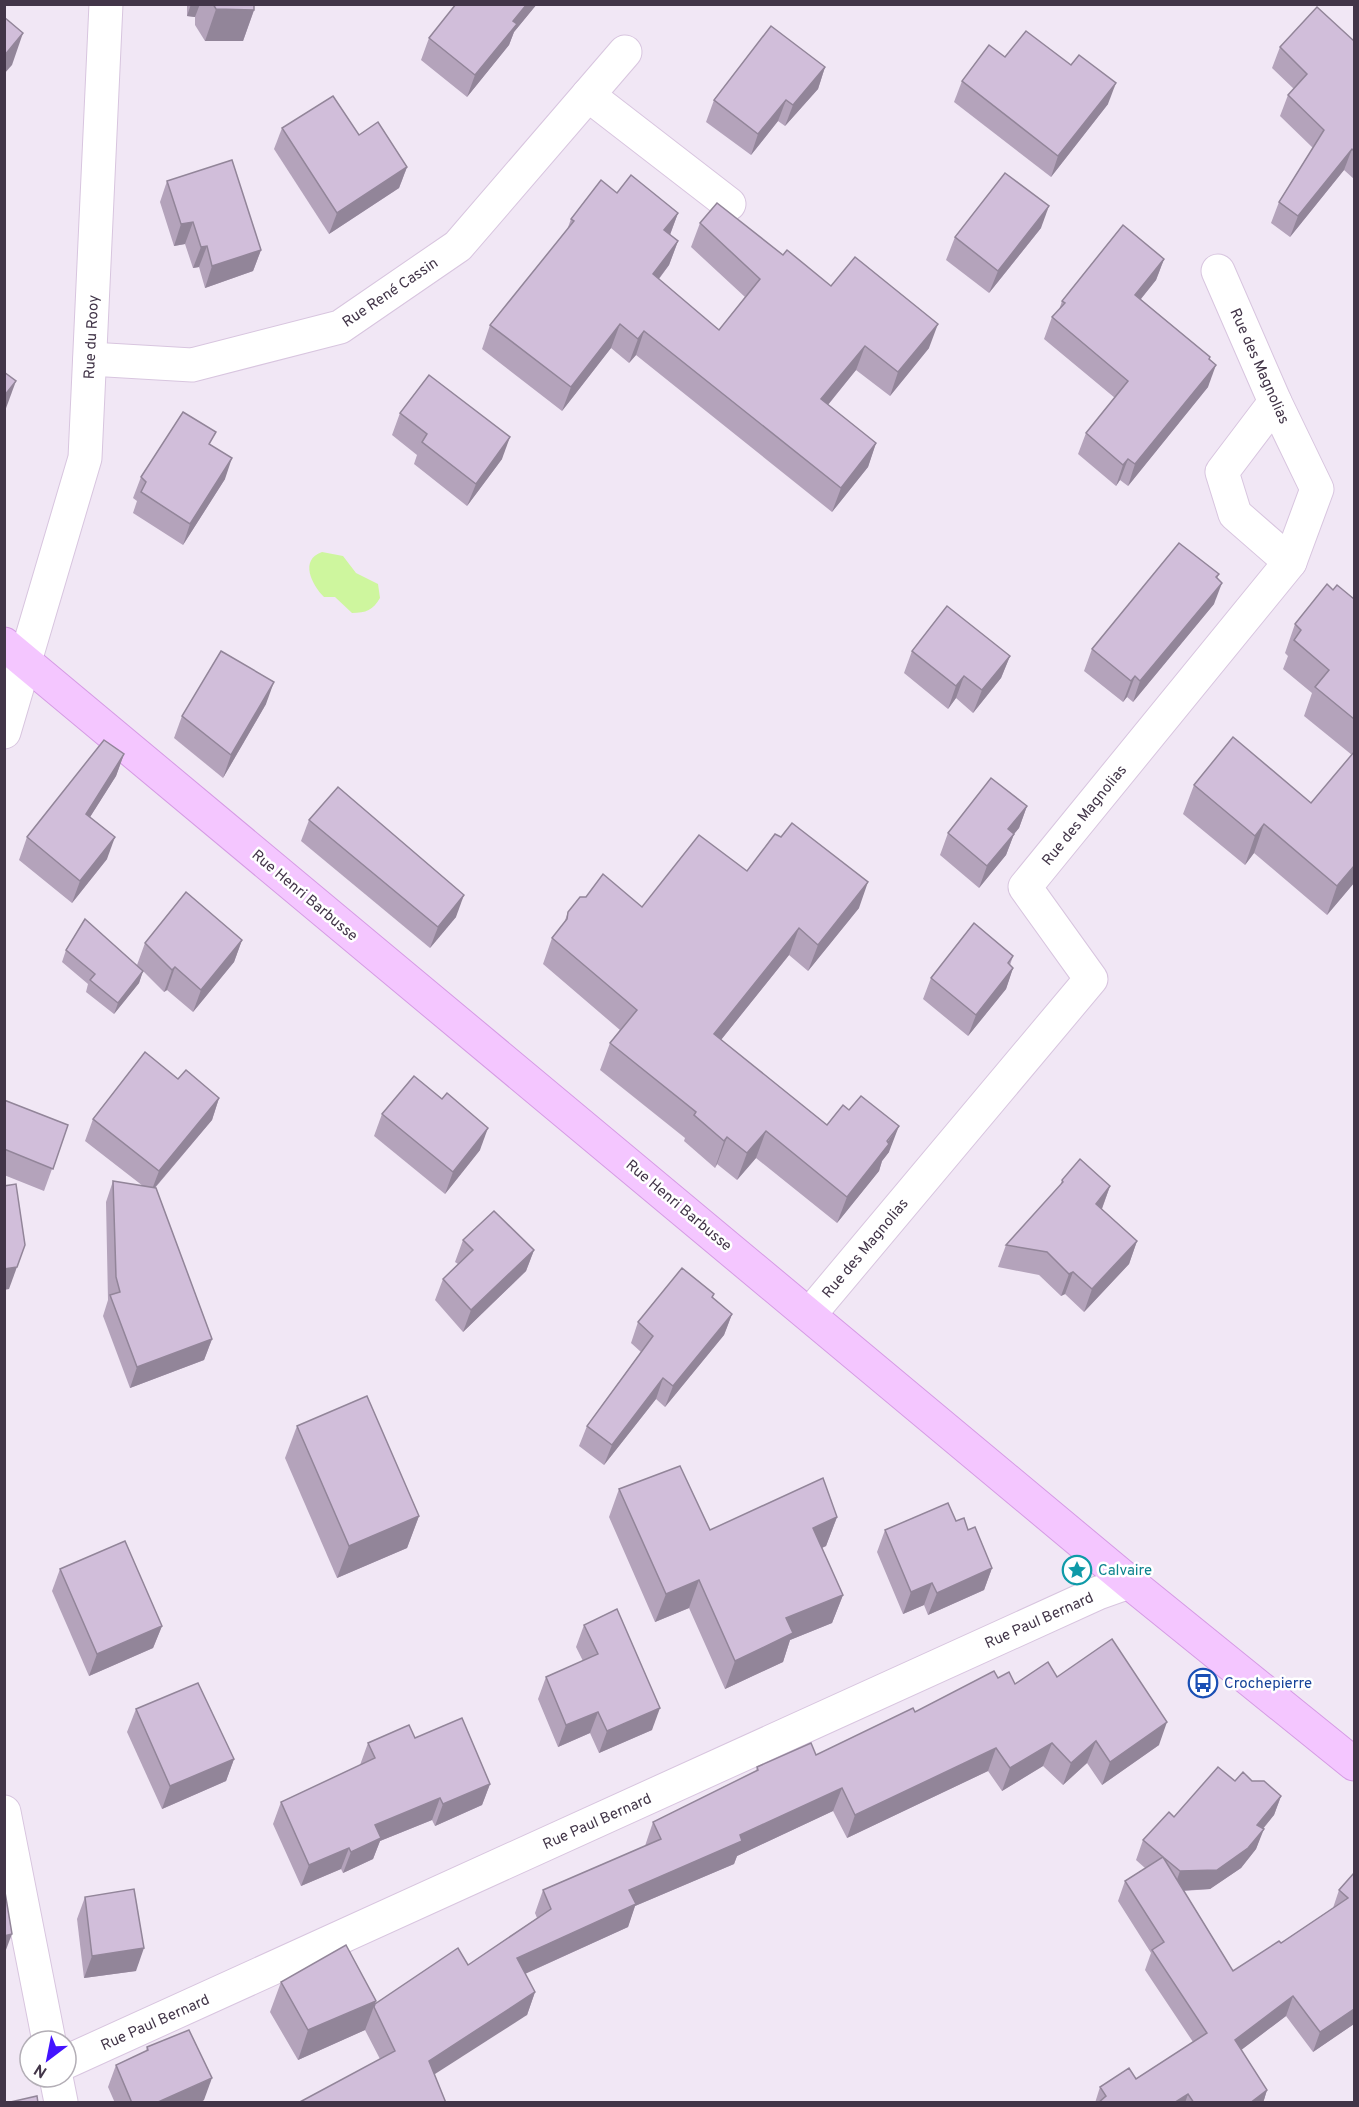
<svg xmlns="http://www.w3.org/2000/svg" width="1359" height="2107" viewBox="0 0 1359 2107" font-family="Overpass,sans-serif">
<rect width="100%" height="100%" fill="#f1e7f5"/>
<path fill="#cef69e" d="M322,552l21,4 13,17 22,11 2,14c-7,12 -14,15 -28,15l-17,-16h-11c-12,-12 -25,-37 -2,-45z"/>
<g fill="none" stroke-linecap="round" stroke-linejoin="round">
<g stroke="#d8c5df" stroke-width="35">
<g id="street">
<polyline points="588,95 625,52"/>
<polyline points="90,359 192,365 340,327 458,246 588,95 729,204"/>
<polyline points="1275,402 1222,472 1235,514 1290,562"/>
<polyline points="4,732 85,458 106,4"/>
<polyline points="810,1314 1091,979 1025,887 1290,562 1317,489 1275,402 1218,271"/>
<polyline points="4,1812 49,2041"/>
<polyline points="66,2062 1098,1593 1129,1582"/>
<polyline points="56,2077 61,2102"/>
</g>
</g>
<g stroke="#d59be4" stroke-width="35">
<polyline id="secondary" points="4,644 1129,1582 1354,1764"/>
</g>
<use href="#street" stroke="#fff" stroke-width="33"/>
<use href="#secondary" stroke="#f4c6ff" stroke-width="33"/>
</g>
<g fill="#b4a3bb">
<polygon points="187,4 254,4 254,10 243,41 205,41 195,25 195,17 187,16"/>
<polygon points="456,4 537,4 514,32 509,45 467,97 421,60 429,38"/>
<polygon points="1354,41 1354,179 1344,170 1290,237 1271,223 1279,202 1313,148 1280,116 1288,95 1294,89 1272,68 1280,47"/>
<polygon points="1005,57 1108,104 1051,177 954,102 962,81"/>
<polygon points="825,67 818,89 785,126 778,121 751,155 706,122 714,100"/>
<polygon points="282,128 359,135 407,167 399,188 329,234 274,149"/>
<polygon points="167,181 261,250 253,271 205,288 199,267 193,268 185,244 174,246 160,202"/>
<polygon points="617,193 678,213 670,235 678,241 669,265 659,279 719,330 745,297 691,247 700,223 783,255 831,286 929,348 890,396 856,370 828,405 876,443 868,467 832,512 636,355 629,363 611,348 562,411 482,349 490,325 567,230 571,219"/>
<polygon points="1041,228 989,293 946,260 955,237"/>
<polygon points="1164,259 1156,280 1141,299 1210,357 1208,387 1128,486 1120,480 1116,486 1078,454 1086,433 1115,398 1044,339 1052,317 1059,310 1062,301"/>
<polygon points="400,413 502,459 467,506 414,464 417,455 392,435"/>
<polygon points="211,445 225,479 183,545 133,513 137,501 133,498 141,477"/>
<polygon points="1219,574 1217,579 1214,604 1133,702 1127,697 1123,702 1084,671 1092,649"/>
<polygon points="1333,590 1354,599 1354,883 1327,915 1254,853 1245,865 1183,814 1194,785 1311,803 1352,755 1304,716 1312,693 1283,669 1288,656 1285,653 1295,624"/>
<polygon points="912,651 1010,656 1001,678 973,713 956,698 948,709 904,673"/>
<polygon points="266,704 223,778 174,738 182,716"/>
<polygon points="124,754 116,776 90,817 107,859 72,903 19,860 27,837"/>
<polygon points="1027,806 1019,828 1014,834 1006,855 979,888 940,855 948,833"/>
<polygon points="309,820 456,917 430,948 301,841"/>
<polygon points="747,871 859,908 808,971 789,955 721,1040 827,1125 889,1152 882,1161 879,1171 837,1223 756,1158 737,1180 717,1164 715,1168 684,1141 685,1138 600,1070 610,1043 620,1030 543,964 552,938 564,923 568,912 642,907"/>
<polygon points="242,940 234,962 193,1012 167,990 164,992 143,971 139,983 114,1014 86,992 88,984 62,962 66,950 137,965 145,943"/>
<polygon points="1013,956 1010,965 1013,968 1006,989 968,1036 923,999 931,978"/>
<polygon points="178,1079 219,1098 212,1120 155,1188 212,1339 204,1360 130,1388 103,1316 108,1300 106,1202 113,1181 143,1186 85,1141 93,1119"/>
<polygon points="4,1100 68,1125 44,1191 4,1175"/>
<polygon points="382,1114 480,1150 445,1194 374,1136"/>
<polygon points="1062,1180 1110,1186 1102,1209 1137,1241 1129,1264 1084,1312 1065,1294 1061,1296 1039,1275 998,1267 1006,1245 1060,1186"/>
<polygon points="463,1240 534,1250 526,1271 463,1332 435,1300 443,1279 458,1264 455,1262"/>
<polygon points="714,1294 712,1298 732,1314 724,1335 665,1407 656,1399 604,1465 579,1446 587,1426 641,1352 631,1343 638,1322"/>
<polygon points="297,1426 419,1516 407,1548 337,1578 285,1458"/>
<polygon points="619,1489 710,1530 837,1517 826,1546 822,1548 843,1595 832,1623 790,1640 783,1662 725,1689 689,1608 655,1622 609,1517"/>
<polygon points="956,1521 968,1530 992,1568 984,1590 928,1615 924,1605 903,1614 877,1552 885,1530"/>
<polygon points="60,1569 162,1626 153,1648 89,1676 52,1591"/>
<polygon points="584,1625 652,1730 599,1753 590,1733 558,1747 538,1699 546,1677 583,1661 576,1647"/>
<polygon points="1057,1677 1159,1745 1102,1785 1087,1763 1063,1785 1043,1766 1002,1791 988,1771 847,1838 833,1811 737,1856 734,1864 635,1906 628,1927 525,1974 535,1992 527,2015 380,2059 365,2030 298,2060 270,2012 281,1982 376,2001 375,2004 468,1965 537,1918 535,1913 543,1890 645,1846 653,1822 756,1771 757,1767 816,1755 915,1712 998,1678 1015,1684"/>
<polygon points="136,1709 234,1759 226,1781 162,1809 127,1732"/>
<polygon points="415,1738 490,1784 482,1805 435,1826 432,1820 380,1841 373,1859 343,1873 341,1869 301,1886 273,1824 281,1802 360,1765 368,1743"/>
<polygon points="1235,1781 1252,1781 1281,1796 1274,1815 1263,1829 1256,1849 1241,1868 1210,1889 1184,1891 1233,1971 1281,1943 1333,1908 1339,1890 1354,1873 1354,2024 1313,2052 1286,2016 1241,2050 1267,2090 1263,2103 1095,2103 1100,2087 1136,2079 1193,2042 1145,1970 1151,1953 1118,1901 1125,1881 1145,1868 1136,1860 1143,1840 1174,1817"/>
<polygon points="85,1897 136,1971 84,1978 77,1919"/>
<polygon points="147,2047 204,2100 199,2103 115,2103 108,2087 116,2065 146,2051"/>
</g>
<g fill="#928599">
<polygon points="191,4 200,4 195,17 187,16"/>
<polygon points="527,4 537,4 514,32 509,45 467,97 475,75 513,21"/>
<polygon points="216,9 254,10 243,41 205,41"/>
<polygon points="23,33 12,65 4,74 4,56"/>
<polygon points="825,67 818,89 785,126 793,105"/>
<polygon points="1116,83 1108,104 1051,177 1058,156"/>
<polygon points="786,100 778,121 751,155 758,134"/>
<polygon points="1352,149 1344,170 1290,237 1298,216"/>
<polygon points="407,167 399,188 329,234 337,213"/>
<polygon points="1049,206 1041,228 989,293 998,271"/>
<polygon points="678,213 669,237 664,230"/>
<polygon points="193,222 185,244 174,246 181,224"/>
<polygon points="678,241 669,265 644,298 653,274"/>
<polygon points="207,246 199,267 193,268 201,247"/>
<polygon points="261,250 253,271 205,288 212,266"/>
<polygon points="1164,259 1156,280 1127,316 1135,295"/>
<polygon points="620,324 611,348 562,411 571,387"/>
<polygon points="938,324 929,348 890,396 898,372"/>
<polygon points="644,331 636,355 629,363 638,339"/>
<polygon points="865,346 856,370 813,423 821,399"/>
<polygon points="1216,365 1208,387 1128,486 1135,464"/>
<polygon points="16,381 5,411 4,412 4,396"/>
<polygon points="510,437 502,459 467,506 476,484"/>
<polygon points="876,443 868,467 832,512 841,488"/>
<polygon points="232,458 225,479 183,545 190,524"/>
<polygon points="1128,459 1120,480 1116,486 1123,465"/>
<polygon points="1222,583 1214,604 1133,702 1140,681"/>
<polygon points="1010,656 1001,678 973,713 982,690"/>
<polygon points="964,676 956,698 948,709 956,686"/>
<polygon points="1135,676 1127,697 1123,702 1131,681"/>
<polygon points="274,682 266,704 223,778 231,755"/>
<polygon points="124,754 116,776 78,836 86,814"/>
<polygon points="1027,806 1019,828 1014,834 1006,855 979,888 987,866 1008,829"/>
<polygon points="1264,824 1254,853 1245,865 1255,836"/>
<polygon points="115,837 107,859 72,903 80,881"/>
<polygon points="1354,866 1354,883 1327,915 1337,886"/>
<polygon points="868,882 859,908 808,971 818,945"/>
<polygon points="464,895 456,917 430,948 438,927"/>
<polygon points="799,928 789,955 704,1061 714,1034"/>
<polygon points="242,940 234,962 193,1012 201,990"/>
<polygon points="175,967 167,990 164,992 172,970"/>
<polygon points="1013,968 1006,989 968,1036 976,1015"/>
<polygon points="143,971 139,983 114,1014 118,1003"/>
<polygon points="219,1098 212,1120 151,1192 159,1171"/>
<polygon points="899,1126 889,1152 882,1161 879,1171 837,1223 847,1197"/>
<polygon points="488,1128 480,1150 445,1194 453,1172"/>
<polygon points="766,1131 756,1158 737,1180 747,1153"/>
<polygon points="727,1137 717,1164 715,1168 724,1141"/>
<polygon points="1110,1186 1102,1208 1088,1226 1096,1204"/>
<polygon points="1137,1241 1129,1264 1084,1312 1092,1289"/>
<polygon points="534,1250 526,1271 463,1332 471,1310"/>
<polygon points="17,1267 9,1289 4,1290 4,1269"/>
<polygon points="1073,1272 1065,1294 1061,1296 1069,1274"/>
<polygon points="732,1314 724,1335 665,1407 673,1386"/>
<polygon points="212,1339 204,1360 130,1388 137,1367"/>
<polygon points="663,1378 656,1399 604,1465 612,1445"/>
<polygon points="419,1516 407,1548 337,1578 349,1546"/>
<polygon points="837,1517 826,1546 803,1556 813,1528"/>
<polygon points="992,1568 984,1590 928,1615 937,1593"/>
<polygon points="699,1580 689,1608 655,1622 666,1594"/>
<polygon points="932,1583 924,1605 903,1614 911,1592"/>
<polygon points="843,1595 832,1623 790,1640 783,1662 725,1689 735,1661 786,1618"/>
<polygon points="162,1626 153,1648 89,1676 97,1654"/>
<polygon points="660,1708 652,1730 599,1753 607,1731"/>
<polygon points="598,1712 590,1733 558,1747 566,1725"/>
<polygon points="1167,1722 1159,1745 1102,1785 1110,1762"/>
<polygon points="1096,1741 1087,1763 1063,1785 1071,1763"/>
<polygon points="1052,1743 1043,1766 1002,1791 1010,1768"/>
<polygon points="996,1748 988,1771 847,1838 855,1815"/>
<polygon points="234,1759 226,1781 162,1809 170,1786"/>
<polygon points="490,1784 482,1805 435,1826 443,1804"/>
<polygon points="842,1788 833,1811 737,1856 734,1864 635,1906 628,1927 509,1981 517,1958 629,1890 740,1835"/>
<polygon points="1281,1796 1274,1815 1250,1844 1257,1825"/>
<polygon points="440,1798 432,1820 380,1841 373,1859 343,1873 351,1852 375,1825"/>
<polygon points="1264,1829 1256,1849 1241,1868 1210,1889 1173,1891 1180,1871"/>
<polygon points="349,1848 341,1869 301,1886 309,1865"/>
<polygon points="12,1934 4,1955 4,1936"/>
<polygon points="144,1948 136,1971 84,1978 92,1956"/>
<polygon points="535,1992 527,2015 421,2083 429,2061"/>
<polygon points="1293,1996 1286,2016 1228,2060 1235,2040"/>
<polygon points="376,2001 365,2030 298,2060 308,2030"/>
<polygon points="1354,2009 1354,2024 1313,2052 1320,2032"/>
<polygon points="212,2078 204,2100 199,2103 156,2103"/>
<polygon points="1267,2090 1263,2103 1250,2103"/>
<polygon points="1188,2094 1185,2103 1174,2103"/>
</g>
<g fill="#d1beda" stroke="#928599" stroke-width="1.5">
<polygon points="213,4 254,4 254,10 216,9"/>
<polygon points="456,4 527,4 513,21 517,24 475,75 429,38"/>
<polygon points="1317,7 1354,41 1354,151 1352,149 1298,216 1279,202 1324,130 1288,95 1307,74 1280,47"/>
<polygon points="4,17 23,33 4,56"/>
<polygon points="771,26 825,67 793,105 786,100 758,134 714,100"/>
<polygon points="1026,31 1071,65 1079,55 1116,83 1058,156 962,81 989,45 1005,57"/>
<polygon points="333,96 359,135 378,122 407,167 337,213 282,128"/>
<polygon points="232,160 261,250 212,266 207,246 201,247 193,222 181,224 167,181"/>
<polygon points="1005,173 1049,206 998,271 955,237"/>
<polygon points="631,175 678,213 664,230 678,241 653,274 719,330 760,279 700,223 717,203 783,255 787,250 831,286 855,257 938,324 898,372 865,346 821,399 876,443 841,488 644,331 638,339 620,324 571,387 490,325 574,221 571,219 601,180 617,193"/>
<polygon points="1123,225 1164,259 1135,295 1210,357 1209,359 1216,365 1135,464 1128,459 1123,465 1086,433 1128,381 1052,317 1065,303 1062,301"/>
<polygon points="4,372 16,381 4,396"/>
<polygon points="429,375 510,437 476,484 422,442 427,434 400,413"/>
<polygon points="183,412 216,432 209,444 232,458 190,524 141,492 146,482 141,477"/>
<polygon points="1179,543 1219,574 1216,577 1222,583 1140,681 1135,676 1131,681 1092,649"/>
<polygon points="1327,584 1333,590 1337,585 1354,599 1354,719 1315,687 1329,670 1294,640 1301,630 1295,624"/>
<polygon points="947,606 1010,656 982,690 964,676 956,686 912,651"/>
<polygon points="221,651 274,682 231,755 182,716"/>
<polygon points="1233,737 1311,803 1354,752 1354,866 1337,886 1264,824 1255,836 1194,785"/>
<polygon points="104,740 124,754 86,814 115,837 80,881 27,837"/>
<polygon points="991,778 1027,806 1008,829 1014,834 987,866 948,833"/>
<polygon points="338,787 464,895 438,927 309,820"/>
<polygon points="792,823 868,882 818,945 799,928 714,1034 827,1125 843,1105 849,1110 861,1096 899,1126 887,1141 889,1144 847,1197 766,1131 747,1153 727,1137 724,1141 694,1115 696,1112 610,1043 637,1010 552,938 567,919 568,912 580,897 586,897 603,874 642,907 699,835 747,871 775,834 781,837"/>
<polygon points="186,892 242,940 201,990 175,967 172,970 145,943"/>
<polygon points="85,919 143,971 118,1003 90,980 95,974 66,950"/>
<polygon points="974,923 1013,956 1008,963 1013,968 976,1015 931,978"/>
<polygon points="145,1052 178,1079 186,1070 219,1098 159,1171 93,1119"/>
<polygon points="414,1076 442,1099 447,1093 488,1128 453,1172 382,1114"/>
<polygon points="4,1100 68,1125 53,1169 4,1149"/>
<polygon points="1080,1159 1110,1186 1096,1204 1137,1241 1092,1289 1073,1272 1069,1274 1047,1252 1006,1245 1063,1182 1062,1180"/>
<polygon points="113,1181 156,1188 212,1339 137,1367 110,1295 120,1292 116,1277"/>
<polygon points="16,1184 25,1245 17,1267 4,1269 4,1186"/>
<polygon points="494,1211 534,1250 471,1310 443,1279 473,1250 463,1240"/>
<polygon points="682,1268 714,1294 712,1297 732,1314 673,1386 663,1378 612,1445 587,1426 653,1336 638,1322"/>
<polygon points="367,1396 419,1516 349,1546 297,1426"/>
<polygon points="680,1466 710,1530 823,1478 837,1517 813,1528 843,1595 786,1618 793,1633 735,1661 699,1580 666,1594 619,1489"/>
<polygon points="948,1503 956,1521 964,1518 968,1530 975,1527 992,1568 937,1593 932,1583 911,1592 885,1530"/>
<polygon points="125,1541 162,1626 97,1654 60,1569"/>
<polygon points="617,1609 660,1708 607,1731 598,1712 566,1725 546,1677 598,1654 584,1625"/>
<polygon points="1112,1639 1167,1722 1110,1762 1096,1741 1071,1763 1052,1743 1010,1768 996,1748 855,1815 842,1788 740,1835 742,1841 629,1890 636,1904 517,1958 535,1992 429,2061 446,2103 298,2103 395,2051 374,2007 375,2004 458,1948 468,1965 551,1909 543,1890 661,1839 653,1822 758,1770 757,1767 811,1743 816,1755 913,1708 915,1712 994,1671 998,1678 1009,1672 1015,1684 1048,1662 1057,1677"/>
<polygon points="198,1683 234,1759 170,1786 136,1709"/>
<polygon points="462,1718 490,1784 443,1804 440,1798 375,1825 381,1838 351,1852 349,1848 309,1865 281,1802 375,1758 368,1743 409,1725 415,1738"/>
<polygon points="1218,1767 1235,1781 1243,1772 1252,1781 1264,1781 1281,1796 1257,1825 1264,1829 1248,1848 1217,1870 1180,1871 1163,1857 1233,1971 1279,1941 1281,1943 1348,1898 1339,1890 1354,1873 1354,2009 1320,2032 1293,1996 1235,2040 1267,2090 1250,2103 1194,2103 1188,2094 1174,2103 1098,2103 1106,2096 1100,2087 1129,2068 1136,2079 1207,2033 1152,1950 1164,1942 1125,1881 1163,1857 1143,1840 1169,1812 1174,1817"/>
<polygon points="4,1886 12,1934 4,1936"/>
<polygon points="134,1889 144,1948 92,1956 85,1897"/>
<polygon points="346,1945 376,2001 308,2030 281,1982"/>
<polygon points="189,2030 212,2078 156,2103 132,2103 116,2065 148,2050 147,2047"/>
<polygon points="37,2096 38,2103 6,2103"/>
</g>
<defs>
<g id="sight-ring" transform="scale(1.5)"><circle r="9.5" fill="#fff" stroke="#0f9aa8" stroke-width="1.5"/><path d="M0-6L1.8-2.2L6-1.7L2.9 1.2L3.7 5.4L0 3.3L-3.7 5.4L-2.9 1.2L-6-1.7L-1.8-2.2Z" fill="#0f9aa8"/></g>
<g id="bus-ring" transform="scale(1.5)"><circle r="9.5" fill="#fff" stroke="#1a4fb4" stroke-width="1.5"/><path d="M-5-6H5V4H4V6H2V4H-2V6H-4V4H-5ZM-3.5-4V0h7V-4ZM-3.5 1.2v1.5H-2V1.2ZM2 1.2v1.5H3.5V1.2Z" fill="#1a4fb4"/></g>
</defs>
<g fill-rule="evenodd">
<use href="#sight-ring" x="1077" y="1570"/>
<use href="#bus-ring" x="1203" y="1683"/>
</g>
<g text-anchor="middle" stroke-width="5" stroke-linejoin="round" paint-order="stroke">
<g font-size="15" fill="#423548" stroke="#fff">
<text transform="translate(390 292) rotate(-34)" y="5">Rue René Cassin</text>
<text transform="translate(91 337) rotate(-87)" y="5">Rue du Rooy</text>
<text transform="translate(1260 366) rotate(66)" y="5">Rue des Magnolias</text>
<text transform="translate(1084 815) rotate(-51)" y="5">Rue des Magnolias</text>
<text transform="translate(305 895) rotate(40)" y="5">Rue Henri Barbusse</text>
<text transform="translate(679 1205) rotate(40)" y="5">Rue Henri Barbusse</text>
<text transform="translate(865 1248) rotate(-50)" y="5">Rue des Magnolias</text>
<text transform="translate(1039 1620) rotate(-24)" y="5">Rue Paul Bernard</text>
<text transform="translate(597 1821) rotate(-24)" y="5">Rue Paul Bernard</text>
<text transform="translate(155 2022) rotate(-24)" y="5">Rue Paul Bernard</text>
</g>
<g font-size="15" fill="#0d838f" stroke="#fff" text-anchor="start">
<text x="1098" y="1575">Calvaire</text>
</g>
<g font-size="15" fill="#164399" stroke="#fff" text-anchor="start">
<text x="1224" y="1688">Crochepierre</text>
</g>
</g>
<rect width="1359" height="2107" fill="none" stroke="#423548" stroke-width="12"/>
<g transform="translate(48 2059) rotate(212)"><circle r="28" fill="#ffffff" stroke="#b3aeb6" stroke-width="1.5"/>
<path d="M0-4.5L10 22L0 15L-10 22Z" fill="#4313ff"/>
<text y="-9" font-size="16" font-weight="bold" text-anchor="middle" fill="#423548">N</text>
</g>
</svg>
